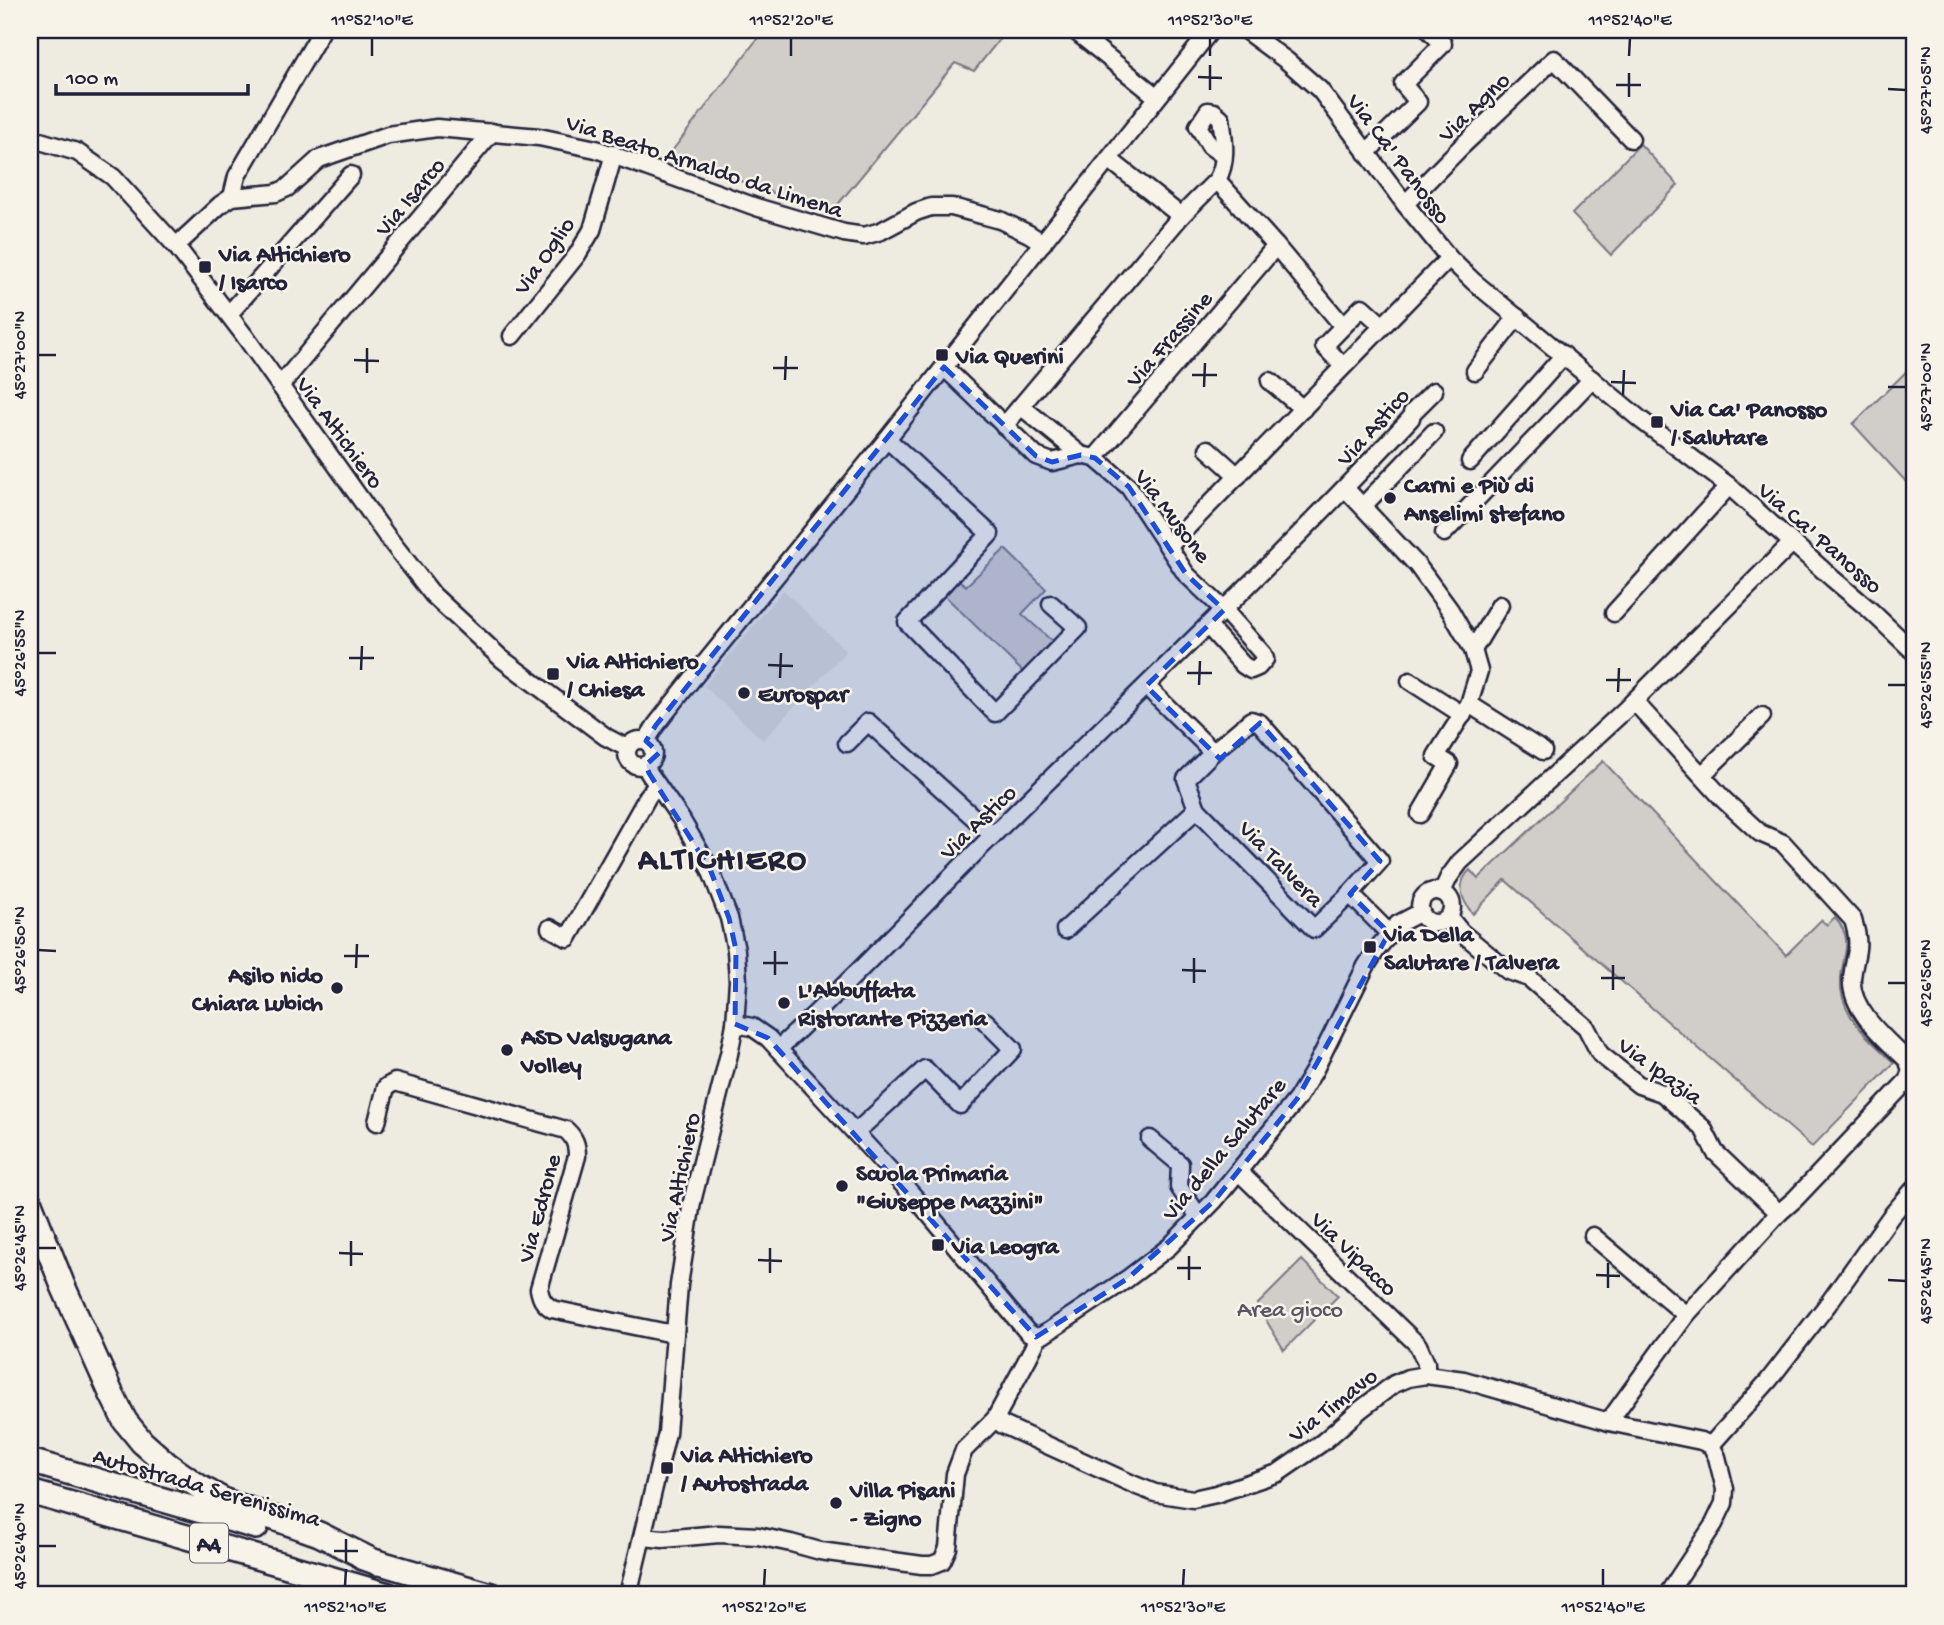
<svg xmlns="http://www.w3.org/2000/svg" width="1944" height="1625" viewBox="0 0 1944 1625" font-family="'Gochi Hand',sans-serif">
<rect width="100%" height="100%" fill="#eeebe1"/>
<filter id="ink" filterUnits="userSpaceOnUse"><feTurbulence type="fractalNoise" baseFrequency=".0143" numOctaves="2"/><feDisplacementMap in="SourceGraphic" scale="14" xChannelSelector="R" yChannelSelector="G"/><feConvolveMatrix kernelMatrix="1 2 1 2 8 2 1 2 1" color-interpolation-filters="sRGB"/></filter>
<g filter="url(#ink)">
<polygon fill="#dfdcd4" points="783,590 846,651 763,740 704,686"/>
<g fill="#d1cdc9" stroke="#7a7882" stroke-width="2">
<polygon points="764,30 1007,30 974,71 955,63 830,214 669,155"/>
<polygon points="1640,144 1678,185 1611,255 1572,214"/>
<polygon points="1914,364 1914,482 1910,486 1853,424"/>
<polygon points="1005,549 1046,589 1022,614 1053,642 1025,674 945,596 959,580 966,586"/>
<path d="M1603,761l183,194 35,-35 6,5 8,-8c23,27 3,42 6,72 4,32 33,54 53,74l-82,84 -307,-267 -32,34c-12,-14 -17,-31 -3,-44l8,9z"/>
<polygon points="1302,1260 1338,1296 1284,1350 1257,1305"/>
</g>
<g fill="none" stroke-linecap="round" stroke-linejoin="round">
<g stroke="#22223b" stroke-width="21">
<g id="minor">
<polyline points="1074,30 1157,97"/>
<polyline points="1245,30 1287,61 1320,90 1405,204 1449,258 1474,282 1641,420 1729,486 1833,579 1871,611 1914,652"/>
<polyline points="30,138 77,152 113,177 176,246 244,335 386,535 433,595 502,659 606,737 627,748"/>
<polyline points="1366,153 1418,102 1403,84 1443,44 1429,30"/>
<polyline points="1110,160 1181,216"/>
<path d="M1217,180c11,-19 7,-41 4,-62l-7,-6 -6,-1 -10,15 12,20 14,10"/>
<polyline points="232,197 237,176 322,30"/>
<polyline points="1405,204 1462,146 1554,59 1631,139"/>
<polyline points="176,246 220,205 232,197 276,193 287,188 319,159 388,135 437,128 539,137 596,149 756,207 844,233 864,236 881,231 916,212 931,207 952,207 1000,220 1029,234 1043,243"/>
<polyline points="229,314 351,175"/>
<polyline points="512,336 577,255 592,230 614,154"/>
<polyline points="1343,366 1324,346 1362,307 1383,326"/>
<polyline points="944,367 1036,456 1052,462 1081,455 1095,458 1129,487 1186,574 1224,610 1263,654 1265,659 1258,667 1251,670 1243,665 1208,626"/>
<polyline points="1475,371 1517,317"/>
<polyline points="1270,381 1303,409"/>
<polyline points="280,386 492,132"/>
<polyline points="1022,407 1081,455"/>
<polyline points="1004,426 1181,216 1217,180 1276,246 1343,326"/>
<polyline points="887,439 990,534 907,622 995,713 1078,628 1051,604"/>
<polyline points="1208,449 1238,476"/>
<polyline points="1095,458 1276,246"/>
<polyline points="1470,461 1564,355"/>
<polyline points="1345,488 1417,565 1450,610 1473,650 1479,671 1469,704 1436,756 1449,764 1420,814"/>
<polyline points="1363,506 1434,432"/>
<polyline points="1444,533 1592,379"/>
<polyline points="1169,546 1449,258"/>
<polyline points="1614,613 1729,486"/>
<polyline points="1473,650 1500,605"/>
<polyline points="1410,681 1463,715"/>
<polyline points="1146,686 1213,752"/>
<polyline points="1469,704 1543,751"/>
<polygon points="1251,720 1260,723 1380,861 1350,894 1314,929 1197,809 1186,779 1213,752"/>
<circle cx="640" cy="753" r="13"/>
<polyline points="646,741 656,725 689,683 887,439 1211,30"/>
<polyline points="847,743 868,722 993,835"/>
<polyline points="1702,775 1762,716"/>
<circle cx="1436" cy="907" r="16"/>
<polyline points="1442,892 1449,877 1460,862 1625,710 1792,543"/>
<polyline points="1350,894 1389,933"/>
<polyline points="1449,917 1461,932 1508,971 1529,978 1586,1027 1600,1054 1639,1085 1662,1093 1703,1128 1715,1152 1779,1213"/>
<polyline points="550,928 568,938 648,796 657,785"/>
<polyline points="1065,930 1197,809"/>
<polyline points="735,1024 752,1027 768,1038 919,1202 1028,1333 1036,1337 1043,1335 1127,1279 1169,1247 1214,1201 1297,1099 1314,1071 1366,966 1377,949 1398,924 1421,912"/>
<path d="M778,1049c74,-68 142,-142 214,-213 140,-138 284,-273 419,-418l1,-5 22,-22"/>
<path d="M377,1122l9,-35 9,-5 171,48c9,8 11,15 11,26l-38,133c2,10 4,14 13,20l111,23 12,1"/>
<polyline points="856,1132 925,1069 960,1105 1013,1049 985,1021"/>
<polyline points="1150,1139 1180,1164 1179,1187 1199,1217"/>
<polyline points="1239,1172 1418,1345 1426,1363 1426,1375"/>
<polyline points="1593,1236 1686,1315"/>
<polyline points="995,1419 1003,1425 1137,1486 1155,1493 1193,1499 1216,1494 1278,1473 1323,1442 1360,1410 1394,1384 1408,1378 1426,1375 1464,1380 1609,1422 1701,1441 1711,1445 1717,1457 1725,1489 1724,1503 1714,1524 1667,1595"/>
<path d="M1609,1422l3,-5 74,-102 93,-102 16,-14 112,-118 4,-10 -3,-10c-20,-20 -59,-51 -56,-83 3,-27 10,-29 1,-58l-70,-77 -23,-10 -36,-33 -90,-99"/>
<polyline points="1711,1445 1769,1380 1828,1304 1891,1216 1914,1189"/>
<polyline points="643,1537 663,1539 719,1534 758,1536 791,1543 820,1551 922,1565 932,1565 942,1561 948,1548 955,1474 964,1450 995,1419 1028,1358 1035,1344 1036,1337"/>
<polyline points="628,1595 667,1433 679,1285 692,1202 729,1054 735,1024 738,981 736,950 729,918 710,869 681,819 649,773 646,765"/>
</g>
</g>
<g stroke="#22223b" stroke-width="28">
<g id="highway">
<polyline points="30,1203 63,1286 111,1393 125,1421 142,1442 168,1465 198,1486 225,1501 319,1534 377,1563"/>
<polyline points="30,1461 256,1527"/>
<polyline points="30,1492 388,1595"/>
<polyline points="363,1558 491,1595"/>
</g>
</g>
<use href="#minor" stroke="#f7f3e8" stroke-width="16"/>
<use href="#highway" stroke="#f7f3e8" stroke-width="23"/>
</g>
</g>
<path fill="#1d4ed8" fill-opacity="0.2" stroke="#1d4ed8" stroke-width="5" stroke-dasharray="14 9" stroke-linejoin="round" d="M944,367l92,89 16,6 29,-7 14,3 34,29 57,87 38,36 -78,76 74,73 40,-36 120,138 -30,33 39,39 -92,166 -83,102 -87,78 -91,58 -268,-299 -33,-14 1,-74 -7,-32 -19,-49 -61,-96 -3,-8 13,-12 -13,-12 10,-16z"/>
<path fill="none" stroke="#22223b" stroke-width="2.5" d="M372,56v-18M791,56v-18M1210,56v-18M1629,56l1,-18M1198,77l24,1M1616,85h25M1888,89l18,1M1210,90v-25M1629,97v-24M38,355h18M354,360l25,1M773,368h25M367,373v-25M1192,375h25M785,380l1,-24M1611,382l25,1M1204,387l1,-24M1888,387h18M1623,395l1,-25M38,653h18M349,658h25M768,665l25,1M361,670l1,-24M1187,673h25M780,678l1,-25M1606,680h25M1199,685l1,-24M1888,685h18M1618,692l1,-24M38,950l18,1M344,956h25M763,963h25M356,968l1,-24M1182,970l24,1M775,975v-24M1601,978h24M1194,983v-25M1888,983h18M1613,990v-25M38,1248h18M339,1253l24,1M758,1260l24,1M351,1266v-25M1177,1268h24M770,1273v-25M1596,1275l24,1M1189,1280v-24M1888,1280l18,1M1608,1288v-25M38,1546h18M334,1551h24M346,1563v-24M345,1586l1,-17M764,1586l1,-17M1183,1586l1,-17M1603,1586v-17"/>
<g fill="#22223b" stroke="#f7f3e8" stroke-width="2.5">
<rect x="198" y="260" width="14" height="14" rx="3.5"/>
<rect x="935" y="348" width="14" height="14" rx="3.5"/>
<rect x="1650" y="415" width="14" height="14" rx="3.5"/>
<circle cx="1390" cy="498" r="7"/>
<rect x="546" y="667" width="14" height="14" rx="3.5"/>
<circle cx="744" cy="693" r="7"/>
<rect x="1363" y="940" width="14" height="14" rx="3.5"/>
<circle cx="337" cy="988" r="7"/>
<circle cx="784" cy="1003" r="7"/>
<circle cx="507" cy="1050" r="7"/>
<circle cx="842" cy="1186" r="7"/>
<rect x="931" y="1238" width="14" height="14" rx="3.5"/>
<rect x="660" y="1461" width="14" height="14" rx="3.5"/>
<circle cx="836" cy="1503" r="7"/>
</g>
<g text-anchor="middle" stroke-width="5" stroke-linejoin="round" paint-order="stroke">
<rect fill="#f7f3e8" stroke="#62616f" stroke-width="2" x="190" y="1523.5" width="38" height="39" rx="5"/>
<g font-size="23" font-weight="bold" fill="#22223b">
<text x="209" y="1551">A4</text>
</g>
<g font-size="24" fill="#22223b" stroke="#f7f3e8">
<text transform="translate(1473 106) rotate(-44)" y="8">Via Agno</text>
<text transform="translate(1400 158) rotate(53)" y="8">Via Ca' Panosso</text>
<text transform="translate(705 165) rotate(18)" y="8">Via Beato Arnaldo da Limena</text>
<text transform="translate(409 196) rotate(-50)" y="8">Via Isarco</text>
<text transform="translate(543 255) rotate(-55)" y="8">Via Oglio</text>
<text transform="translate(1168 338) rotate(-49)" y="8">Via Frassine</text>
<text transform="translate(1372 426) rotate(-48)" y="8">Via Astico</text>
<text transform="translate(341 432) rotate(54)" y="8">Via Altichiero</text>
<text transform="translate(1174 515) rotate(53)" y="8">Via Musone</text>
<text transform="translate(1821 537) rotate(41)" y="8">Via Ca' Panosso</text>
<text transform="translate(977 821) rotate(-44)" y="8">Via Astico</text>
<text transform="translate(1282 863) rotate(46)" y="8">Via Talvera</text>
<text transform="translate(1661 1070) rotate(36)" y="8">Via Ipazia</text>
<text transform="translate(1223 1148) rotate(-50)" y="8">Via della Salutare</text>
<text transform="translate(678 1177) rotate(-78)" y="8">Via Altichiero</text>
<text transform="translate(538 1208) rotate(-75)" y="8">Via Edrone</text>
<text transform="translate(1355 1253) rotate(44)" y="8">Via Vipacco</text>
<text transform="translate(1332 1404) rotate(-38)" y="8">Via Timavo</text>
<text transform="translate(207 1486) rotate(16)" y="8">Autostrada Serenissima</text>
</g>
<g font-size="24" font-weight="bold" fill="#22223b" stroke="#f7f3e8" text-anchor="start">
<text x="219" y="261">Via Altichiero<tspan x="219" dy="28">/ Isarco</tspan></text>
<text x="956" y="363">Via Querini</text>
<text x="1671" y="416">Via Ca' Panosso<tspan x="1671" dy="28">/ Salutare</tspan></text>
<text x="1404" y="492">Carni e Più di<tspan x="1404" dy="28">Anselimi stefano</tspan></text>
<text x="567" y="668">Via Altichiero<tspan x="567" dy="28">/ Chiesa</tspan></text>
<text x="758" y="701">Eurospar</text>
<text x="1384" y="941">Via Della<tspan x="1384" dy="28">Salutare / Talvera</tspan></text>
<text x="323" y="982" text-anchor="end">Asilo nido<tspan x="323" dy="28">Chiara Lubich</tspan></text>
<text x="798" y="997">L'Abbuffata<tspan x="798" dy="28">Ristorante Pizzeria</tspan></text>
<text x="521" y="1044">ASD Valsugana<tspan x="521" dy="28">Volley</tspan></text>
<text x="856" y="1180">Scuola Primaria<tspan x="856" dy="28">"Giuseppe Mazzini"</tspan></text>
<text x="952" y="1253">Via Leogra</text>
<text x="681" y="1462">Via Altichiero<tspan x="681" dy="28">/ Autostrada</tspan></text>
<text x="850" y="1497">Villa Pisani<tspan x="850" dy="28">- Zigno</tspan></text>
</g>
<g font-size="24" fill="#575566" stroke="#f7f3e8">
<text x="1290" y="1316">Area gioco</text>
</g>
<g font-size="32" font-weight="bold" letter-spacing="2" fill="#22223b" stroke="#f7f3e8">
<text x="723" y="868">ALTICHIERO</text>
</g>
</g>
<rect width="1944" height="1625" fill="none" stroke="#f7f3e8" stroke-width="77"/>
<path d="M56 84v10h192v-10" fill="none" stroke="#22223b" stroke-width="3.5"/>
<text x="66" y="84" font-size="21" fill="#22223b" stroke="#f7f3e8" stroke-width="5" paint-order="stroke">100 m</text>
<rect x="38" y="38" width="1868" height="1548" fill="none" stroke="#22223b" stroke-width="2.5"/>
<g font-size="18" text-anchor="middle" fill="#22223b">
<text x="372" y="25">11°52'10"E</text>
<text x="791" y="25">11°52'20"E</text>
<text x="1210" y="25">11°52'30"E</text>
<text x="1630" y="25">11°52'40"E</text>
<text transform="translate(1925 90) rotate(-90)" y="6">45°27'05"N</text>
<text transform="translate(19 355) rotate(-90)" y="6">45°27'00"N</text>
<text transform="translate(1925 387) rotate(-90)" y="6">45°27'00"N</text>
<text transform="translate(19 653) rotate(-90)" y="6">45°26'55"N</text>
<text transform="translate(1925 685) rotate(-90)" y="6">45°26'55"N</text>
<text transform="translate(19 950) rotate(-90)" y="6">45°26'50"N</text>
<text transform="translate(1925 983) rotate(-90)" y="6">45°26'50"N</text>
<text transform="translate(19 1248) rotate(-90)" y="6">45°26'45"N</text>
<text transform="translate(1925 1281) rotate(-90)" y="6">45°26'45"N</text>
<text transform="translate(19 1546) rotate(-90)" y="6">45°26'40"N</text>
<text x="345" y="1612">11°52'10"E</text>
<text x="764" y="1612">11°52'20"E</text>
<text x="1183" y="1612">11°52'30"E</text>
<text x="1603" y="1612">11°52'40"E</text>
</g>
</svg>
